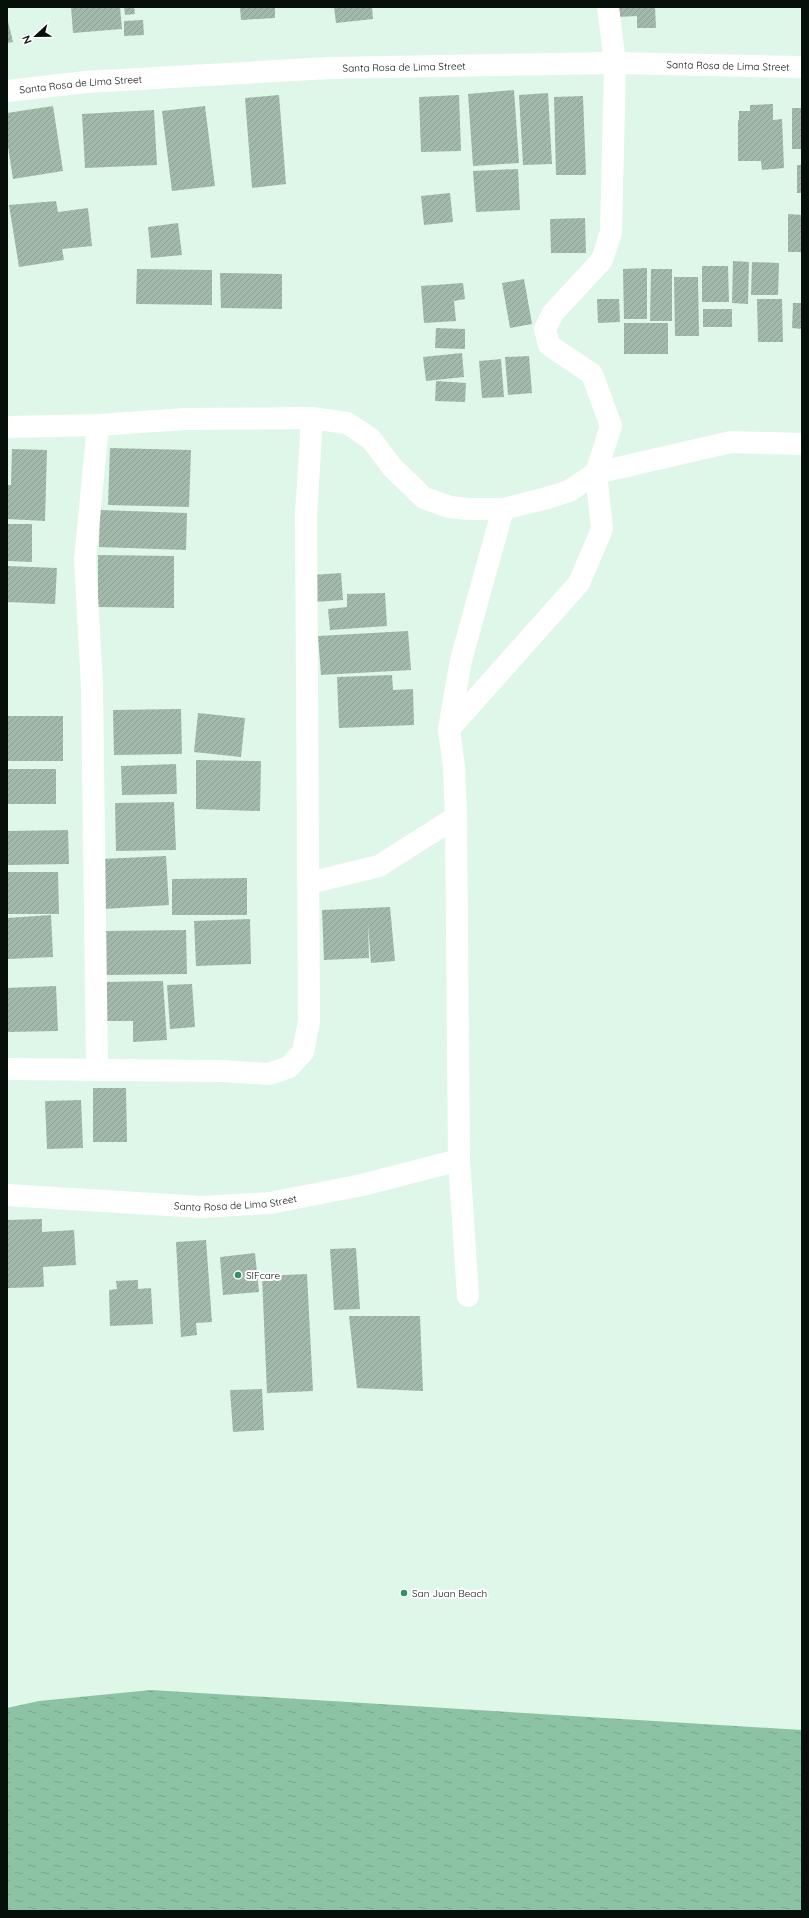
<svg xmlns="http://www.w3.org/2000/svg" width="809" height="1918" viewBox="0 0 809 1918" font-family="Quicksand,sans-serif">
<defs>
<pattern id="water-ripples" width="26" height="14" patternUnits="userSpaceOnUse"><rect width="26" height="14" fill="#8cc3a4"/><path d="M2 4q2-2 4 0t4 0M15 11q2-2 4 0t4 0" fill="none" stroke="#77a68c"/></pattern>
<pattern id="building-hatch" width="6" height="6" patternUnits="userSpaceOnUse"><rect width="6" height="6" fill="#a2b9ab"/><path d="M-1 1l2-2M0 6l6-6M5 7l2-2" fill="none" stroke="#8a9e92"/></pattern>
</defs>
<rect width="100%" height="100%" fill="#dff7e8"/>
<polygon fill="url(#water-ripples)" points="151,1690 802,1730 802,1911 7,1911 7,1708 39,1701"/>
<g fill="url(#building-hatch)">
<polygon points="71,7 120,7 122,29 73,33"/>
<polygon points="124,7 134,7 135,14 125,15"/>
<polygon points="240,7 275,7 275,18 241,20"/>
<polygon points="334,7 372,7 373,19 336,23"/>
<polygon points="617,7 655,7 656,28 637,28 637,16 618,17"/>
<polygon points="7,17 13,42 7,43"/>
<polygon points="143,20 144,35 124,36 124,21"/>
<polygon points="514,90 519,163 473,166 468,94"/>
<polygon points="548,93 552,164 523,165 519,95"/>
<polygon points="279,95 286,184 252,188 245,98"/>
<polygon points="459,95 461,151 421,152 419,97"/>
<polygon points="583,96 586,175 556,175 554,97"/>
<polygon points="773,104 773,120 782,119 784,168 762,170 761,161 738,161 738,120 739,120 739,111 750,111 750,105"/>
<polygon points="53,106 63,171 13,179 7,140 7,113"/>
<polygon points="205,106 215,186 172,191 162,111"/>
<rect x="792" y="108" width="10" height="41"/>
<polygon points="154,110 157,165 85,168 82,114"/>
<rect x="797" y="165" width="5" height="28"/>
<polygon points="518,169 520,210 476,212 473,171"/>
<polygon points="450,193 453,222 424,225 421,196"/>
<polygon points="56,201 58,212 88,208 92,246 62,249 64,260 19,267 9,205"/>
<polygon points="788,214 802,215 802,252 788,252"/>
<polygon points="585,218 586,253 551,253 550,219"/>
<polygon points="178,223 182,255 151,258 148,227"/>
<polygon points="733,261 749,262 748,304 732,303"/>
<polygon points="752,262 779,263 778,295 751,295"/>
<polygon points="702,266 728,266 729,302 702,302"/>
<polygon points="647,268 647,319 624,319 623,269"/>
<polygon points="137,269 212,270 212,305 136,304"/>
<polygon points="651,269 672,269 672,321 650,321"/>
<polygon points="220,273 282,274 282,309 221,308"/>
<polygon points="674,277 698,277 699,336 675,336"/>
<polygon points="524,279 532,324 510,328 502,283"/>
<polygon points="463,283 465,299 454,301 456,321 424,323 421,286"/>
<polygon points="597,299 619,299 620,322 598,323"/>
<polygon points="757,299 782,299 783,342 758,342"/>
<polygon points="793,303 802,303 802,329 792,328"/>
<rect x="703" y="309" width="29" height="18"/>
<rect x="624" y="323" width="44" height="31"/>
<polygon points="436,328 465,329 465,349 435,348"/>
<polygon points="462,353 464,377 426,381 423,357"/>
<polygon points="529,356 532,393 508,395 505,357"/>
<polygon points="501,359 504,397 482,398 479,361"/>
<polygon points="436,381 466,383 465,402 435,401"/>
<polygon points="110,448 191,450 189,507 108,505"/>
<polygon points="12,449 47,450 45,521 7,519 7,485 11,485"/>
<polygon points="100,510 187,513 186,550 99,547"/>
<polygon points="7,524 32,524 32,562 7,561"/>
<polygon points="98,555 174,556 174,608 98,607"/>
<polygon points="7,566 57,568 55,604 7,602"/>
<polygon points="341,573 343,600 314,602 312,575"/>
<polygon points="385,593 387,626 330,630 328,609 347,607 347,594"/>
<polygon points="408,631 411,670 321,675 318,636"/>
<polygon points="392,675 393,690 413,689 414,725 339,728 337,677"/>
<polygon points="181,709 182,754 114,755 113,710"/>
<polygon points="198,713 245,718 241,757 194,752"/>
<rect x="7" y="716" width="56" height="45"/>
<polygon points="196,760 261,761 260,811 196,809"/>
<polygon points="176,764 177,794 122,795 121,766"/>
<rect x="7" y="769" width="49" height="35"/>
<polygon points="174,802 176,850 116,851 115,803"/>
<polygon points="68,830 69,864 7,865 7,831"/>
<polygon points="166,856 169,905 104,909 101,859"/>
<polygon points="7,872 58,872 59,914 7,914"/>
<polygon points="247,878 247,915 172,915 172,879"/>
<polygon points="390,907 395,961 371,963 368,924 369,958 324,960 322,910"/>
<polygon points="51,915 53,957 8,959 7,918"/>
<polygon points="250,919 251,964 196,966 194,921"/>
<polygon points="186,930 187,974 106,975 105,931"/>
<polygon points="163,981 167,1040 133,1042 133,1021 104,1021 104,982"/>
<polygon points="192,984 195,1027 170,1029 167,985"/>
<polygon points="56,986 58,1031 7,1032 7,988"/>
<polygon points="93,1088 126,1088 127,1142 93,1142"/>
<polygon points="81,1100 83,1148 47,1149 45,1101"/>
<polygon points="42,1219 42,1232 74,1230 76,1265 43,1267 44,1287 8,1288 7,1220"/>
<polygon points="206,1240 212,1322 196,1323 197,1335 181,1337 176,1242"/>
<polygon points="356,1248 360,1309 334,1310 330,1249"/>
<polygon points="255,1253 259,1292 223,1295 220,1257"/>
<polygon points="307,1274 313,1391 267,1393 262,1276"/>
<polygon points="138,1280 138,1289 151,1288 153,1324 110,1326 109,1290 117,1289 116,1281"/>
<polygon points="349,1316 420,1316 423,1391 357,1388"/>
<polygon points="262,1389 264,1430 233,1432 230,1390"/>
</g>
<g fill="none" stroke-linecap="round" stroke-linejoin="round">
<g stroke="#fff" stroke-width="22">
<path id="s1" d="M7,91l79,-9 243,-14 286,-5 187,4"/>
<polyline points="7,427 98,425 185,419 312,418 347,423 371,439 392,467 424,498 450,507 468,509 503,509 547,498 569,491 596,473 731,442 802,444"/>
<polyline points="449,729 579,583 602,529 596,473 611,426 592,374 549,345 545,329 553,313 602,260 611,232 615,63 608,7"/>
<polyline points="309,883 379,866 456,817"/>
<polyline points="7,1069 221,1071 269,1074 289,1067 303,1052 309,1021 306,515 312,418"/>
<polyline points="97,1069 92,686 85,560 98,425"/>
<path id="s2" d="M7,1195l194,12 69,-4 92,-18 97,-25"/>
<polyline points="468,1296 459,1160 456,817 454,767 449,729 461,660 503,509"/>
</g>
</g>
<g fill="#358f64" stroke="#fff" stroke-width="1.5">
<circle cx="238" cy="1275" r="4"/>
<circle cx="404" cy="1593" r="4"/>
</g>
<g text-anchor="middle" stroke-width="4" stroke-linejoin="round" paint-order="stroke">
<g font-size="10" fill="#070f0b" stroke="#fff">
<text dy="4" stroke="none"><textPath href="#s1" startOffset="722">Santa Rosa de Lima Street</textPath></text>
<text dy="4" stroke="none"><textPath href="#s1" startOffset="398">Santa Rosa de Lima Street</textPath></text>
<text dy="4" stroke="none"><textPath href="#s1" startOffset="74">Santa Rosa de Lima Street</textPath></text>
<text dy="4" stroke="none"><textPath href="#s2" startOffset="229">Santa Rosa de Lima Street</textPath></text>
</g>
<g font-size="10" fill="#070f0b" stroke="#fff" text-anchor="start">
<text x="246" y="1279">SIFcare</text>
<text x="412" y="1597">San Juan Beach</text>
</g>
</g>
<rect width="809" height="1918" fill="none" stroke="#070f0b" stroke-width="16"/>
<g transform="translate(36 36) rotate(248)" stroke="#ffffff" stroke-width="3" paint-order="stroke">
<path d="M0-3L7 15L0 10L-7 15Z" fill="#070f0b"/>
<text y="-6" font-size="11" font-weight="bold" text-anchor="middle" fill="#070f0b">N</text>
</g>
</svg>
